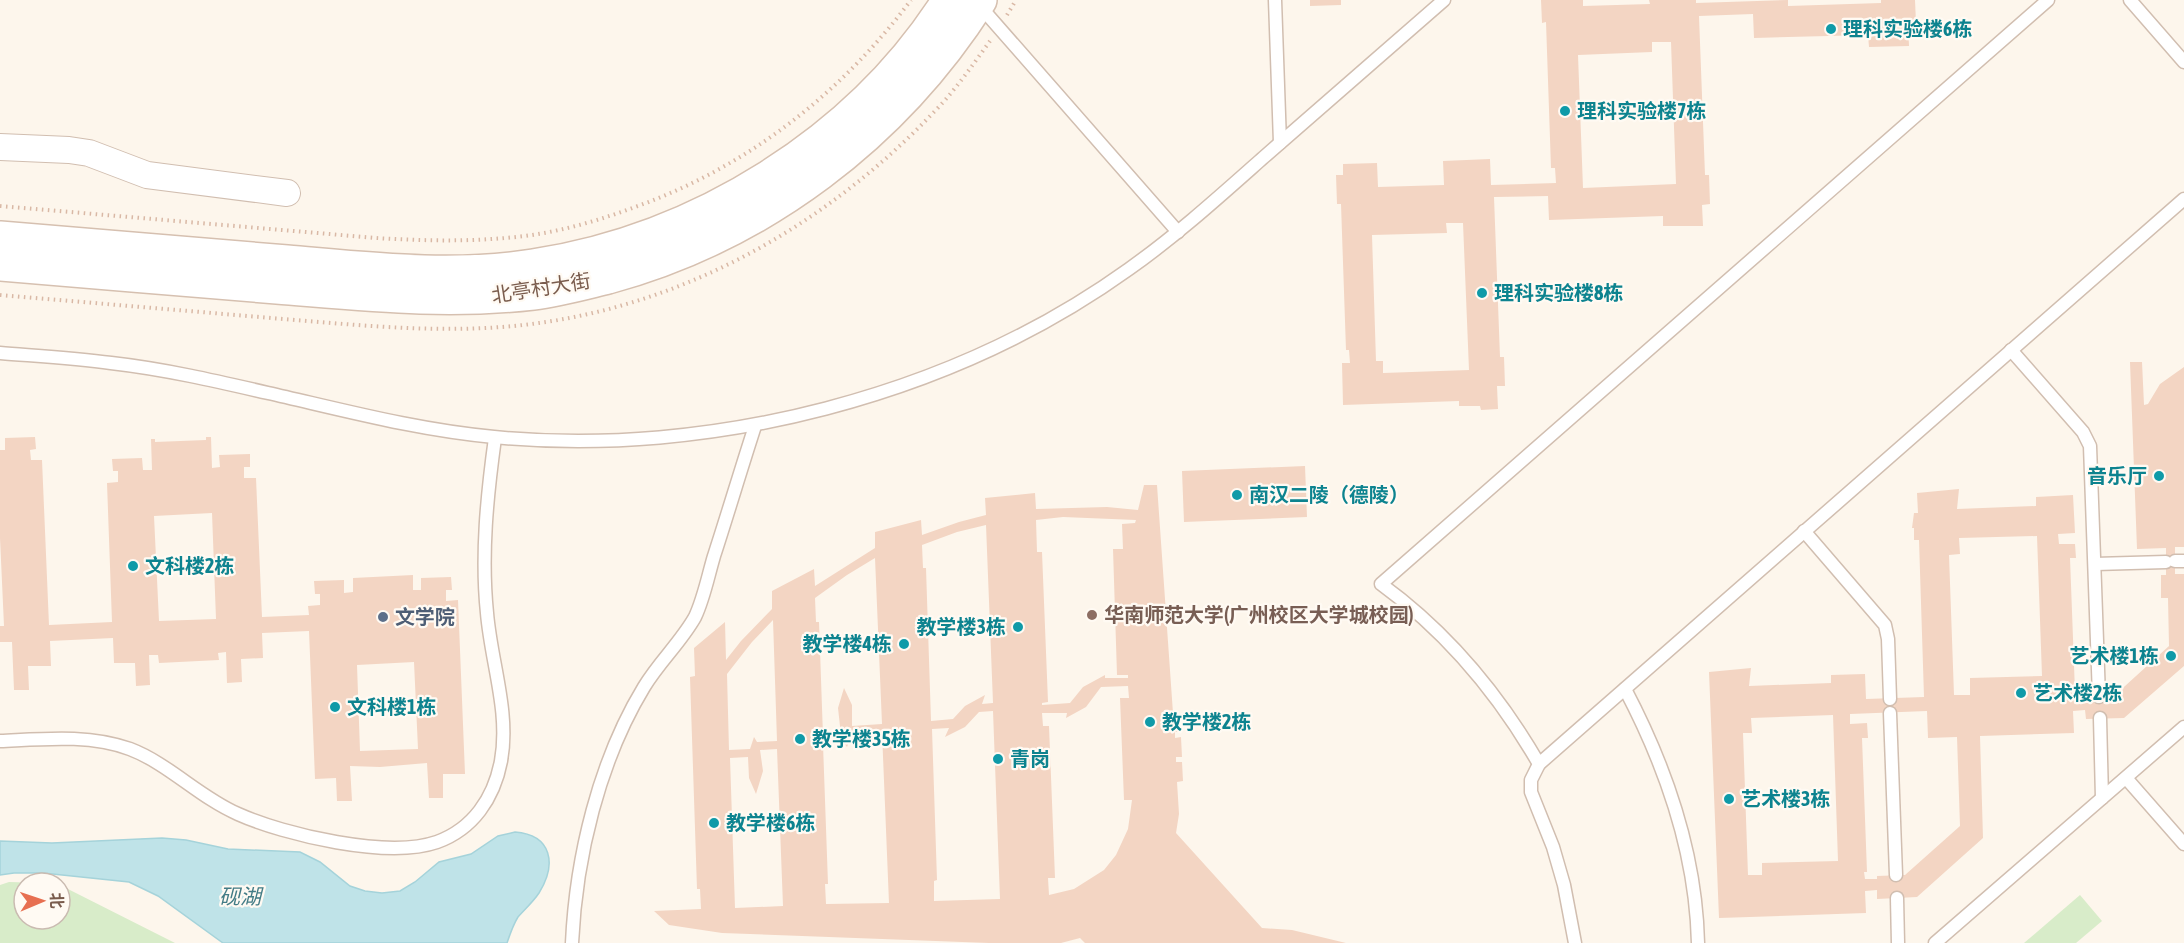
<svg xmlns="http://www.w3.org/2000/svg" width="2184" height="943" viewBox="0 0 2184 943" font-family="'Asap Condensed','Noto Sans SC',sans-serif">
<rect width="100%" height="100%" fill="#fdf6ec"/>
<g fill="#d8ecc9">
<polygon points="9,882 47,883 24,883 24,919 60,919 60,885 175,943 0,943 0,885"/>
<polygon points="2080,895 2102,921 2076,943 2024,943"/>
</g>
<path fill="#bfe3e8" stroke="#a5d3da" stroke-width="1.5" d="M515,832c37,3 42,32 24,61 -6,9 -14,16 -21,24 -5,8 -8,17 -11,26h-284l-65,-47 -29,-14 -86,-9h-29l-14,2v-34l52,2 110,-5 24,2 42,9 72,3 20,10 30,24 15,5 17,2 18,-2 15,-9 24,-20 32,-8 27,-18z"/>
<g fill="#f3d5c3" fill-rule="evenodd">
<polygon points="1310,0 1341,0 1341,5 1310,6"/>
<path d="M1541,0h42v6l67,-2 -1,-4h47v3l92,-3v6l93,-3v-3h34l1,23h-8l1,23 -40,1 -1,-12 -114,3 -1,-24 -54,2 6,159h4l1,29 -8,1 1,21h-40v-10l-114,4 -1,-24 -54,1 6,160h4l1,29h-8l1,23 -17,1 -1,-4h-21v-5l-116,4 -1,-42h8l-1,-13h-3l-5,-146h-4l-1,-29h7v-11l34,-1 1,24 66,-2 -1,-24 47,-2 1,26 65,-2 -1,-15h-4l-5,-146 -4,1zM1652,42h19l5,142 -93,4 -5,-133 74,-3zM1446,223h17l6,147 -86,3v-12h-7l-4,-126 75,-2z"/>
<path d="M2130,362h12l2,43 4,-1 12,-20 24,-17v180h-9v27h9v92l-60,52 -38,1 -1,-9 -12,1 1,22 -94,3 3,102 -66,59 -40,2v-9l-12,1 1,22 -147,5 -10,-246 42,-4 -2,18 82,-3v-8l34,-1 1,25 58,-2 -5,-157h-5v-12h-2l2,-15h4l-1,-20 42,-4 -2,20 79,-3v-9l37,-2 2,38 -17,1 1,10h16l1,14h-6l5,134h-3v8h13v-3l29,-1 55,-50 -1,-48h-7v-23h5v-27l-29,1zM2037,536l5,140 -72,2v17h-16l-5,-140 11,-1 -1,-16zM1927,711l1,27 29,-1 3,89 -55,49 -28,1v3h-12l-1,-7h3l-5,-134h6l-1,-15 -17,1v-10zM1833,715l5,146 -76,2v12h-14l-5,-142h9l-1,-15z"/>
<path d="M35,437l1,12 -6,1 1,10h11l7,165 63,-3 -5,-139 11,-1v-11h-5l-1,-12 30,-1 1,12h9l-1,-31h4v3l51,-2v-3h5l1,31 8,-1 -1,-12 31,-1v13h-6v11h12l6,139 47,-2 -1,-9 12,-1v-11h-5l-1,-13 30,-1v13l9,-1v-14l60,-3v15h8v-12l30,-1 1,13h-6v11l12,-1 7,174h-22v24h-14l-2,-35 -47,4 -30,-1 2,35h-15l-1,-23 -21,1 -6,-148 -47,2 1,25 -22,1 1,23 -15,1 -1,-31 -8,1 1,7 -60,3 -1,-8h-9l1,30 -14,1 -1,-23h-21l-1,-25 -63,3 1,25h-23l1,24h-15l-2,-48h-12v-16h4l-4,-88v-88h5v-12zM212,513l4,106 -57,2 -5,-105zM414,662l4,87 -58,2 -3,-86z"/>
<polygon points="1305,466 1307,517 1184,522 1182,471"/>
<path d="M1144,485h13l16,228h6l1,19h-5v6l6,-1 1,20h-6v5h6l1,19 -6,1 2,32 -3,19 86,95 30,2 54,13h-261l-5,-5 -19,5h-72l-267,-10 -53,-8 -15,-14 47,-2 -1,-20h-3l-7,-212 5,-1 -1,-28 31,-26 1,38 15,-19 31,-32v-18l42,-22 1,17 60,-38v-16l46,-12 1,15 37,-13 27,-7 -1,-17 50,-5 1,16 71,-2 31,3zM1063,517l73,3 -1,3 -13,1 1,25h-10l4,126h11v3h-23v-3l-22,12 -13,16 -28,2v-2l6,-1 -6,-150h-5l-1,-32zM986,525l7,178 -11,1 3,-9 -20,11 -12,13 -22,2 -5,-153h-3l-1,-23 35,-13zM875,558l7,166 -30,2v-21l-8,-17 -6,20 3,27 -18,1 -4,-114h-3l-1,-24 32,-23zM773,620l4,121 -20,1 -3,-5 -4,12 -21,1 -2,-76 25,-32zM1128,686l1,12h-9l4,102h8l-4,29 -12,26 -12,15 -30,19 -25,6 -1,-17h7l-6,-152h-6l-1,-13h25l-1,5 20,-11 15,-20zM993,711l7,188 -66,2v-20l3,-1 -5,-151 17,-1 -4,9 20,-10 14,-15zM882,732l7,171 -63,1 -1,-20h3l-5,-140 21,-1 3,4 5,-13zM777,749l6,157 -48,2 -5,-150 18,-1 1,21 7,16 7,-23 -3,-21z"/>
</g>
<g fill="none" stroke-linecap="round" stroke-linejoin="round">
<g stroke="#d1beb0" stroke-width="15">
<g id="lane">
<polyline points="1275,0 1280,143"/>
<path d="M2048,0l-667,584c66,48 117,109 158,180l645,-565"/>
<polyline points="2130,0 2184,62"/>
<polyline points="979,5 1178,232"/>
<polyline points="2011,350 2083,432 2090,446 2099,697"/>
<path d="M0,353c37,3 74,5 111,10 53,6 105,18 157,30 75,17 149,37 226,44 216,21 458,-41 635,-168 48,-34 91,-73 135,-112 60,-52 120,-105 180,-157"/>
<polyline points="1804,531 1885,625 1888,639 1890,699"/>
<polyline points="2175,561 2184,561"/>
<polyline points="2095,564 2166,562"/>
<path d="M1625,689c41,78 71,165 73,254"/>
<polyline points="1890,713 1896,875"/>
<polyline points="2100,718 2102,798"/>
<path d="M0,741c43,-2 89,-7 130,8 39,15 69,48 108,65 47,21 150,45 199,28 36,-13 57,-44 64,-81 9,-49 -10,-99 -14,-148 -6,-58 0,-117 8,-175"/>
<polyline points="1539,764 1531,780 1531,792 1553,847 1564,885 1575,943"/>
<polyline points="2126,778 2184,844"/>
<polyline points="1897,898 1898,943"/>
<path d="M572,943c4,-86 27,-182 72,-256 15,-25 37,-45 51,-70 9,-19 13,-41 19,-61 14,-43 27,-87 41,-130"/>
<polyline points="1935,943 2184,727"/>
</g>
</g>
<g stroke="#d1beb0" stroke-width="28">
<polyline id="street" points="0,147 69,150 89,153 147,175 287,193"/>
</g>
<g stroke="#d6c0b0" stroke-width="36">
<g id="secondary">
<path d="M0,238c96,8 191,16 287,24 82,7 164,17 246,4 165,-25 326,-124 416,-266"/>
<path d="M0,264c92,8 185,15 277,23 88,7 168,16 256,6 25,-3 50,-10 75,-16 154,-42 286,-142 372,-277"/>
</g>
</g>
<g stroke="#d9b8a5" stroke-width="4" stroke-dasharray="1.5 4.5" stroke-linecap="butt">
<polyline points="1007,15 1016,0"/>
<path d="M0,206l376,32c50,3 99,4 149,-2 38,-5 75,-16 110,-29 112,-40 205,-112 276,-207"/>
<path d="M0,295c94,8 189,16 283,24 86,7 171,16 256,4 151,-21 289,-100 393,-209 22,-22 40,-48 58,-73"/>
</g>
<use href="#lane" stroke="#fff" stroke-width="12"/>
<use href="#street" stroke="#fff" stroke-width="26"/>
<use href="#secondary" stroke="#fff" stroke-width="33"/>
</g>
<g fill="#0f9aa8" stroke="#fffaf3" stroke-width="2">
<circle cx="1831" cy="29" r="6"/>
<circle cx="1565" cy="111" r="6"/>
<circle cx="1482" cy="293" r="6"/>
<circle cx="2159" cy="476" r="6"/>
<circle cx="1237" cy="495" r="6"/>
<circle cx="133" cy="566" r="6"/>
<circle cx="1018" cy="627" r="6"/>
<circle cx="904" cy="644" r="6"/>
<circle cx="2171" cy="656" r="6"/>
<circle cx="2021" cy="693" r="6"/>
<circle cx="335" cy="707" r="6"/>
<circle cx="1150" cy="722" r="6"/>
<circle cx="800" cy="739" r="6"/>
<circle cx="998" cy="759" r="6"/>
<circle cx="1729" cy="799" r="6"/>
<circle cx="714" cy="823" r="6"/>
</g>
<circle fill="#8d6e63" stroke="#fffaf3" stroke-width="2" cx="1092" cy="615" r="6"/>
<circle fill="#5c6f8a" stroke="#fffaf3" stroke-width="2" cx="383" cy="617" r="6"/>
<g text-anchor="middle" stroke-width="4.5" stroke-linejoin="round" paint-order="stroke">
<g font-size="20" font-weight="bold" fill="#0d838f" stroke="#fffaf3" text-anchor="start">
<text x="1843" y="36">理科实验楼6栋</text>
<text x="1577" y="118">理科实验楼7栋</text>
<text x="1494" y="300">理科实验楼8栋</text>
<text x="2147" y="483" text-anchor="end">音乐厅</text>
<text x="1249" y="502">南汉二陵（德陵）</text>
<text x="145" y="573">文科楼2栋</text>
<text x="1006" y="634" text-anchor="end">教学楼3栋</text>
<text x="892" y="651" text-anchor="end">教学楼4栋</text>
<text x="2159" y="663" text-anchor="end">艺术楼1栋</text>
<text x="2033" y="700">艺术楼2栋</text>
<text x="347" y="714">文科楼1栋</text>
<text x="1162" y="729">教学楼2栋</text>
<text x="812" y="746">教学楼35栋</text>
<text x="1010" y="766">青岗</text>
<text x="1741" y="806">艺术楼3栋</text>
<text x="726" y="830">教学楼6栋</text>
</g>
<g font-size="20" fill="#7a5c4d" stroke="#fffaf3">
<text transform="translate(541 288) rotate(-9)" y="7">北亭村大街</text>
</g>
<g font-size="20" font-weight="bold" fill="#785e54" stroke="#fffaf3" text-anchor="start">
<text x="1104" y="622">华南师范大学(广州校区大学城校园)</text>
</g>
<g font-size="20" font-weight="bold" fill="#4e5e75" stroke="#fffaf3" text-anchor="start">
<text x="395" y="624">文学院</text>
</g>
<g font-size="21" font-style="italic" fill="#437c86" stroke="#fffaf3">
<text x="240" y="904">砚湖</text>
</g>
</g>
<g transform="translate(42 901) rotate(88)"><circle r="28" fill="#fffaf3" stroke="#cabbb1" stroke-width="1.5"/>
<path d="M0-4.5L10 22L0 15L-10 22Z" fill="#e76f51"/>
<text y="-9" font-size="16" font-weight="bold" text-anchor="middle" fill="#7a5c4d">北</text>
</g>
</svg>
